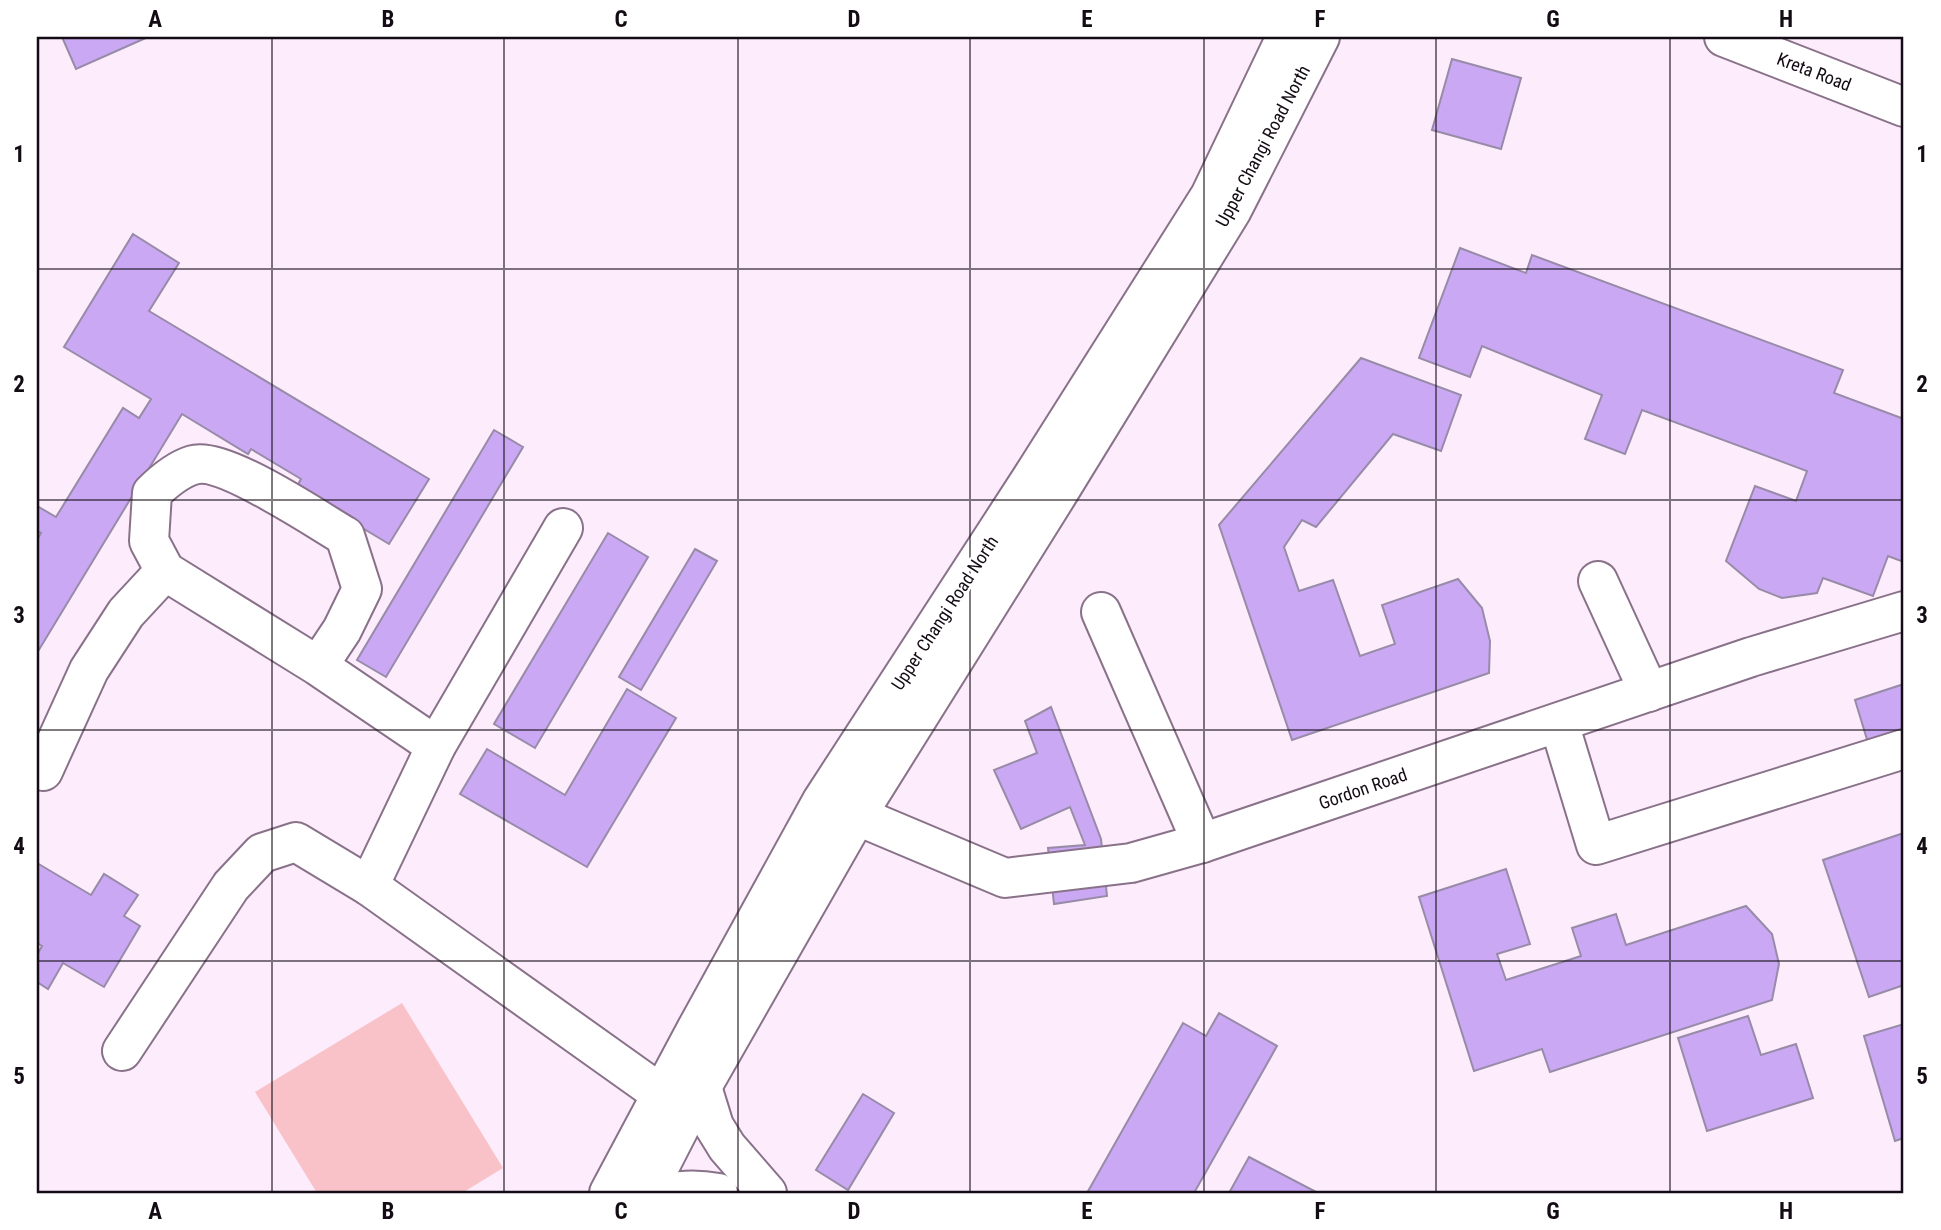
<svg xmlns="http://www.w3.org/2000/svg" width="1941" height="1230" viewBox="0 0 1941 1230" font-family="'Roboto Condensed',sans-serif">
<rect width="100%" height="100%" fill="#fcecfc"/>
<polygon fill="#f9c2c8" points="402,1003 503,1168 462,1193 317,1193 255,1092"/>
<g fill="#caa8f3" stroke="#978ba8" stroke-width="2">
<polygon points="62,37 148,37 76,69"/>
<polygon points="1452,59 1521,78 1501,149 1432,130"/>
<polygon points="133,234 179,263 149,311 429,479 389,544 296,488 301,479 251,449 248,454 182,414 37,653 37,540 41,533 37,531 37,506 56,517 123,408 139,418 151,399 64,347"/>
<polygon points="1460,248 1526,273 1532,255 1843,370 1834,393 1904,419 1904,562 1888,556 1873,596 1823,578 1817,593 1782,598 1759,589 1726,561 1755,486 1796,501 1807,471 1642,410 1625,454 1585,439 1602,395 1482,346 1470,377 1419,358"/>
<polygon points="1361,358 1461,395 1441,451 1393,434 1316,527 1302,520 1284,547 1299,591 1333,580 1360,656 1395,644 1382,605 1458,579 1482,608 1490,641 1489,673 1292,740 1219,525"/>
<polygon points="494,430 523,447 386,677 357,660"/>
<polygon points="608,533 648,557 535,748 494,724"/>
<polygon points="695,549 717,561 641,690 619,677"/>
<polygon points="1904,684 1904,746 1872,756 1855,700"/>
<polygon points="627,689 676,718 587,867 460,794 487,749 565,795"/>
<polygon points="1051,707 1101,839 1107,896 1054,904 1048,848 1085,845 1070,807 1021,829 994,770 1037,753 1025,721"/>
<polygon points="1904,833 1904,985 1869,997 1823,860"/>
<polygon points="37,863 91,895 104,874 138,895 124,916 140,926 104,987 63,963 48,989 37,982 37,955 42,946 37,943"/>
<polygon points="1506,869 1530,944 1497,954 1506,980 1581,956 1572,928 1616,914 1626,945 1746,906 1772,934 1779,964 1772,1000 1550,1072 1542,1049 1474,1071 1419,897"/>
<polygon points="1219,1013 1277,1046 1194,1193 1087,1193 1183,1023 1206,1036"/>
<polygon points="1748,1016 1761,1055 1796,1044 1813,1098 1707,1131 1678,1038"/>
<polygon points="1904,1024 1904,1138 1895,1141 1864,1036"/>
<polygon points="863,1094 894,1113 848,1190 816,1170"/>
<polygon points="1249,1157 1318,1193 1229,1193"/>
</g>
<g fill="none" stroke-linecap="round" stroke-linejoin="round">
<g stroke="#897289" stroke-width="42">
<g id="minor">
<polyline points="1724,37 1904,107"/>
<polyline points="1598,581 1649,692"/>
<polyline points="1101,612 1202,843"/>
<path d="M318,666l24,-36 20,-41 -17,-53c-29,-17 -122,-80 -152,-71 -16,5 -29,16 -41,28l-3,48 16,30 153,95 118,80"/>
<polyline points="1559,723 1596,845 1904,749"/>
<polyline points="43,771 89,670 126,613 165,571"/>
<polyline points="834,806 1005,878 1131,863 1202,843 1751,657 1904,611"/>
<polyline points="369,886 436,746 563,528"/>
<polyline points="122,1051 231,886 262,853 296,842 369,886 661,1094 681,1106"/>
<polyline points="702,1087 714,1126 727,1147 767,1193"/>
<polyline points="609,1193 697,1028 822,801 1031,479 1210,196 1286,37"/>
<polyline points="646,1193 688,1111 857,815 1057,495 1232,210 1320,37"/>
<path d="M669,1193c17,-4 33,-3 49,0"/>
</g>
</g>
<use href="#minor" stroke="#fff" stroke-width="38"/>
</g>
<path fill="none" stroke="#140c14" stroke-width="2" stroke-opacity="0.55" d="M272,37v1156M504,37v1156M738,37v1156M970,37v1156M1204,37v1156M1436,37v1156M1670,37v1156M37,269h1867M37,500h1867M37,730h1867M37,961h1867"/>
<g text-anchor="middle" stroke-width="5" stroke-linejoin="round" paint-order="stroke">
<g font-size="18" fill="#140c14" stroke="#fff">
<text transform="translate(1814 72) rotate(21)" y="6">Kreta Road</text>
<text transform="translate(1263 146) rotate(-62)" y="6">Upper Changi Road North</text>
<text transform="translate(945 613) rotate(-57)" y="6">Upper Changi Road North</text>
<text transform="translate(1363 789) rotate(-19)" y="6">Gordon Road</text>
</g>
</g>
<rect width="1941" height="1230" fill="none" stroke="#ffffff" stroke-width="77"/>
<rect x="38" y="38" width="1864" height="1154" fill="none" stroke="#140c14" stroke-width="2.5"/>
<g font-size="23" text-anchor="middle" font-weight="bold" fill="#140c14">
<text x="155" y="27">A</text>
<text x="388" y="27">B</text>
<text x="621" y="27">C</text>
<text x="854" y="27">D</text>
<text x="1087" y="27">E</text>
<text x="1320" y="27">F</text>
<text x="1553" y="27">G</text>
<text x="1786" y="27">H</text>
<text x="19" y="162">1</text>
<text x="1922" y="162">1</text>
<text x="19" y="392">2</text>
<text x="1922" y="392">2</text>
<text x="19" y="623">3</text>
<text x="1922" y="623">3</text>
<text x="19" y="854">4</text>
<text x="1922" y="854">4</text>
<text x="19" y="1084">5</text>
<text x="1922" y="1084">5</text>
<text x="155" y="1219">A</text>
<text x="388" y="1219">B</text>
<text x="621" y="1219">C</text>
<text x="854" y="1219">D</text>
<text x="1087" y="1219">E</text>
<text x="1320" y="1219">F</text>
<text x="1553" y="1219">G</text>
<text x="1786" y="1219">H</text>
</g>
</svg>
